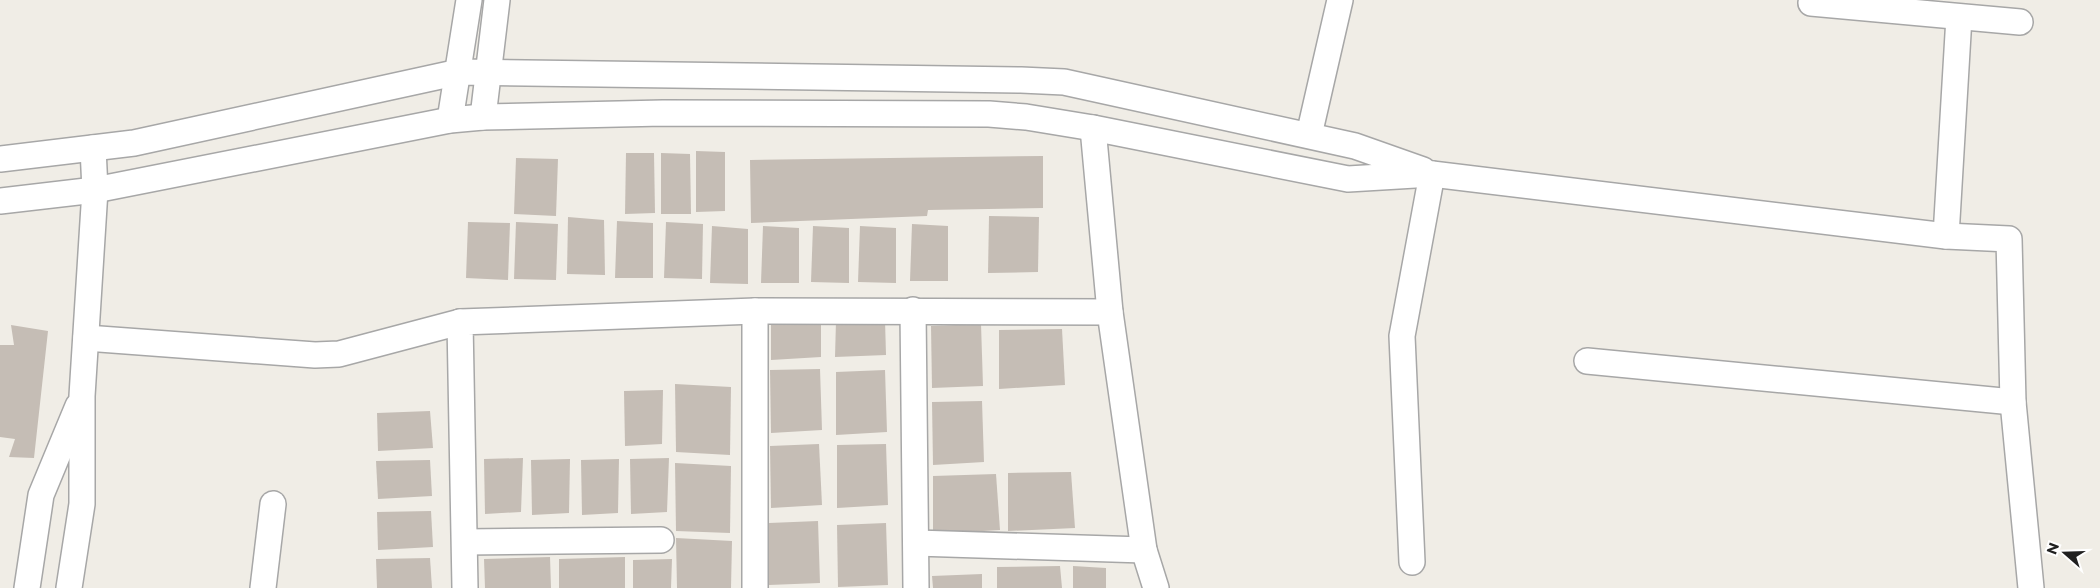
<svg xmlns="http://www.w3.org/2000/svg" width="2100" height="588" viewBox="0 0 2100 588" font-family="Montserrat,sans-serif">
<rect width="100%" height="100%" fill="#f0ede6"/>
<g fill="#c5bdb5">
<polygon points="696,151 725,152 725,211 696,212"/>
<polygon points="626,153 654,153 655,213 625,214"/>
<polygon points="661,153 690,154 691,214 661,214"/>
<polygon points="1043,156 1043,208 928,210 927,216 751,223 750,160"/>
<polygon points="516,158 558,159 556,216 514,214"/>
<polygon points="989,216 1039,217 1038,272 988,273"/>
<polygon points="568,217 604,220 605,275 567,274"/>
<polygon points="617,221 653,223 653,278 615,278"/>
<polygon points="468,222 510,223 508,280 466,278"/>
<polygon points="516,222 558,224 556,280 514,279"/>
<polygon points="666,222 703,224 702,279 664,278"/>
<polygon points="912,224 948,226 948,281 910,281"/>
<polygon points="712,226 748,229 748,284 710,283"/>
<polygon points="763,226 799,228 799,283 761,283"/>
<polygon points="813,226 849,228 849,283 811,282"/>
<polygon points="860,226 896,228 896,283 858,282"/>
<polygon points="885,320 886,355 835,357 836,321"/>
<polygon points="821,322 821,357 771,360 771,323"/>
<polygon points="981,324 983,386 932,388 931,326"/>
<polygon points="11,325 48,331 34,458 9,457 15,439 0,437 0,345 14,345"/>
<polygon points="1062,329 1065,385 999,389 999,330"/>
<polygon points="820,369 822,430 771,433 770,370"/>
<polygon points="885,370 887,432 836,435 836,372"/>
<polygon points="675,384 731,387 730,455 676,452"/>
<polygon points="663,390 662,444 625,446 624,391"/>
<polygon points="982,401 984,462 933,465 932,402"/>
<polygon points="430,411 433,448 378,451 377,413"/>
<polygon points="819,444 822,505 771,508 770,446"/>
<polygon points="886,444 888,505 837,508 837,445"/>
<polygon points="523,458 521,512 485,514 484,459"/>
<polygon points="669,458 667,512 631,514 630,459"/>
<polygon points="570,459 569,513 532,515 531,460"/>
<polygon points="619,459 618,513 582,515 581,460"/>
<polygon points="430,460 432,496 378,499 376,461"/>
<polygon points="675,463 731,466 730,533 676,531"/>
<polygon points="1071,472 1075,528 1008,531 1008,473"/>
<polygon points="996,474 1000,530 933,534 933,476"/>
<polygon points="431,511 433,547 378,550 377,512"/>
<polygon points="818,521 820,583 769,585 769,523"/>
<polygon points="886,523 888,585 838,587 837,525"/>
<polygon points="676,538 732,541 731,588 677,588"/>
<polygon points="550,557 551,588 485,588 484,559"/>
<polygon points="625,557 625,588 559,588 559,559"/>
<polygon points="430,558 432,588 377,588 376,559"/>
<polygon points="672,559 671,588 633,588 633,560"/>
<polygon points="1060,566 1062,588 997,588 997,567"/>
<polygon points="1073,566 1106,568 1106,588 1073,588"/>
<polygon points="982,574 982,588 933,588 932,576"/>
</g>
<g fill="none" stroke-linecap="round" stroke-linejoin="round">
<g stroke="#a7a7a7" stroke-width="28">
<g id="street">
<polyline points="1811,3 2020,22"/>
<polyline points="483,117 497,0"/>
<polyline points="450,120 469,0"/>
<polyline points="1093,128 1110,312"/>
<polyline points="1309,135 1340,0"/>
<polyline points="0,159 134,143 459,72 1021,80 1064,82 1355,146 1423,170"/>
<polyline points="0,201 95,190 450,120 483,117 663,113 989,114 1026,117 1093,128 1348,179 1432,174 1946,236 2009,239 2013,402 2031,588"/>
<polyline points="1946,236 1959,17"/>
<polyline points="913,310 916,588"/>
<polyline points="86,338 315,355 339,354 460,322"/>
<polyline points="1587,361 2013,402"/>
<polyline points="465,542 661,540"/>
<polyline points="916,543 1144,550"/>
<polyline points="1412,562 1402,336 1432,174"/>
<polyline points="27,588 41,495 78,406"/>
<polyline points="69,588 82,504 82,396 95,190 93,148"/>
<polyline points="263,588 273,504"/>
<polyline points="465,588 460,322 755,311 1110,312 1144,550 1156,588"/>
<polyline points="755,588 755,311"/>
</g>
</g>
<use href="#street" stroke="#fff" stroke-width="25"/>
</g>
<g transform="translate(2065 553) rotate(290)" stroke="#ffffff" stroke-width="4" paint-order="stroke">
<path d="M0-4L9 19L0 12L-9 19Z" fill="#202020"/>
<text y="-8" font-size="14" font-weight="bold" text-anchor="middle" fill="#202020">N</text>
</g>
</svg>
